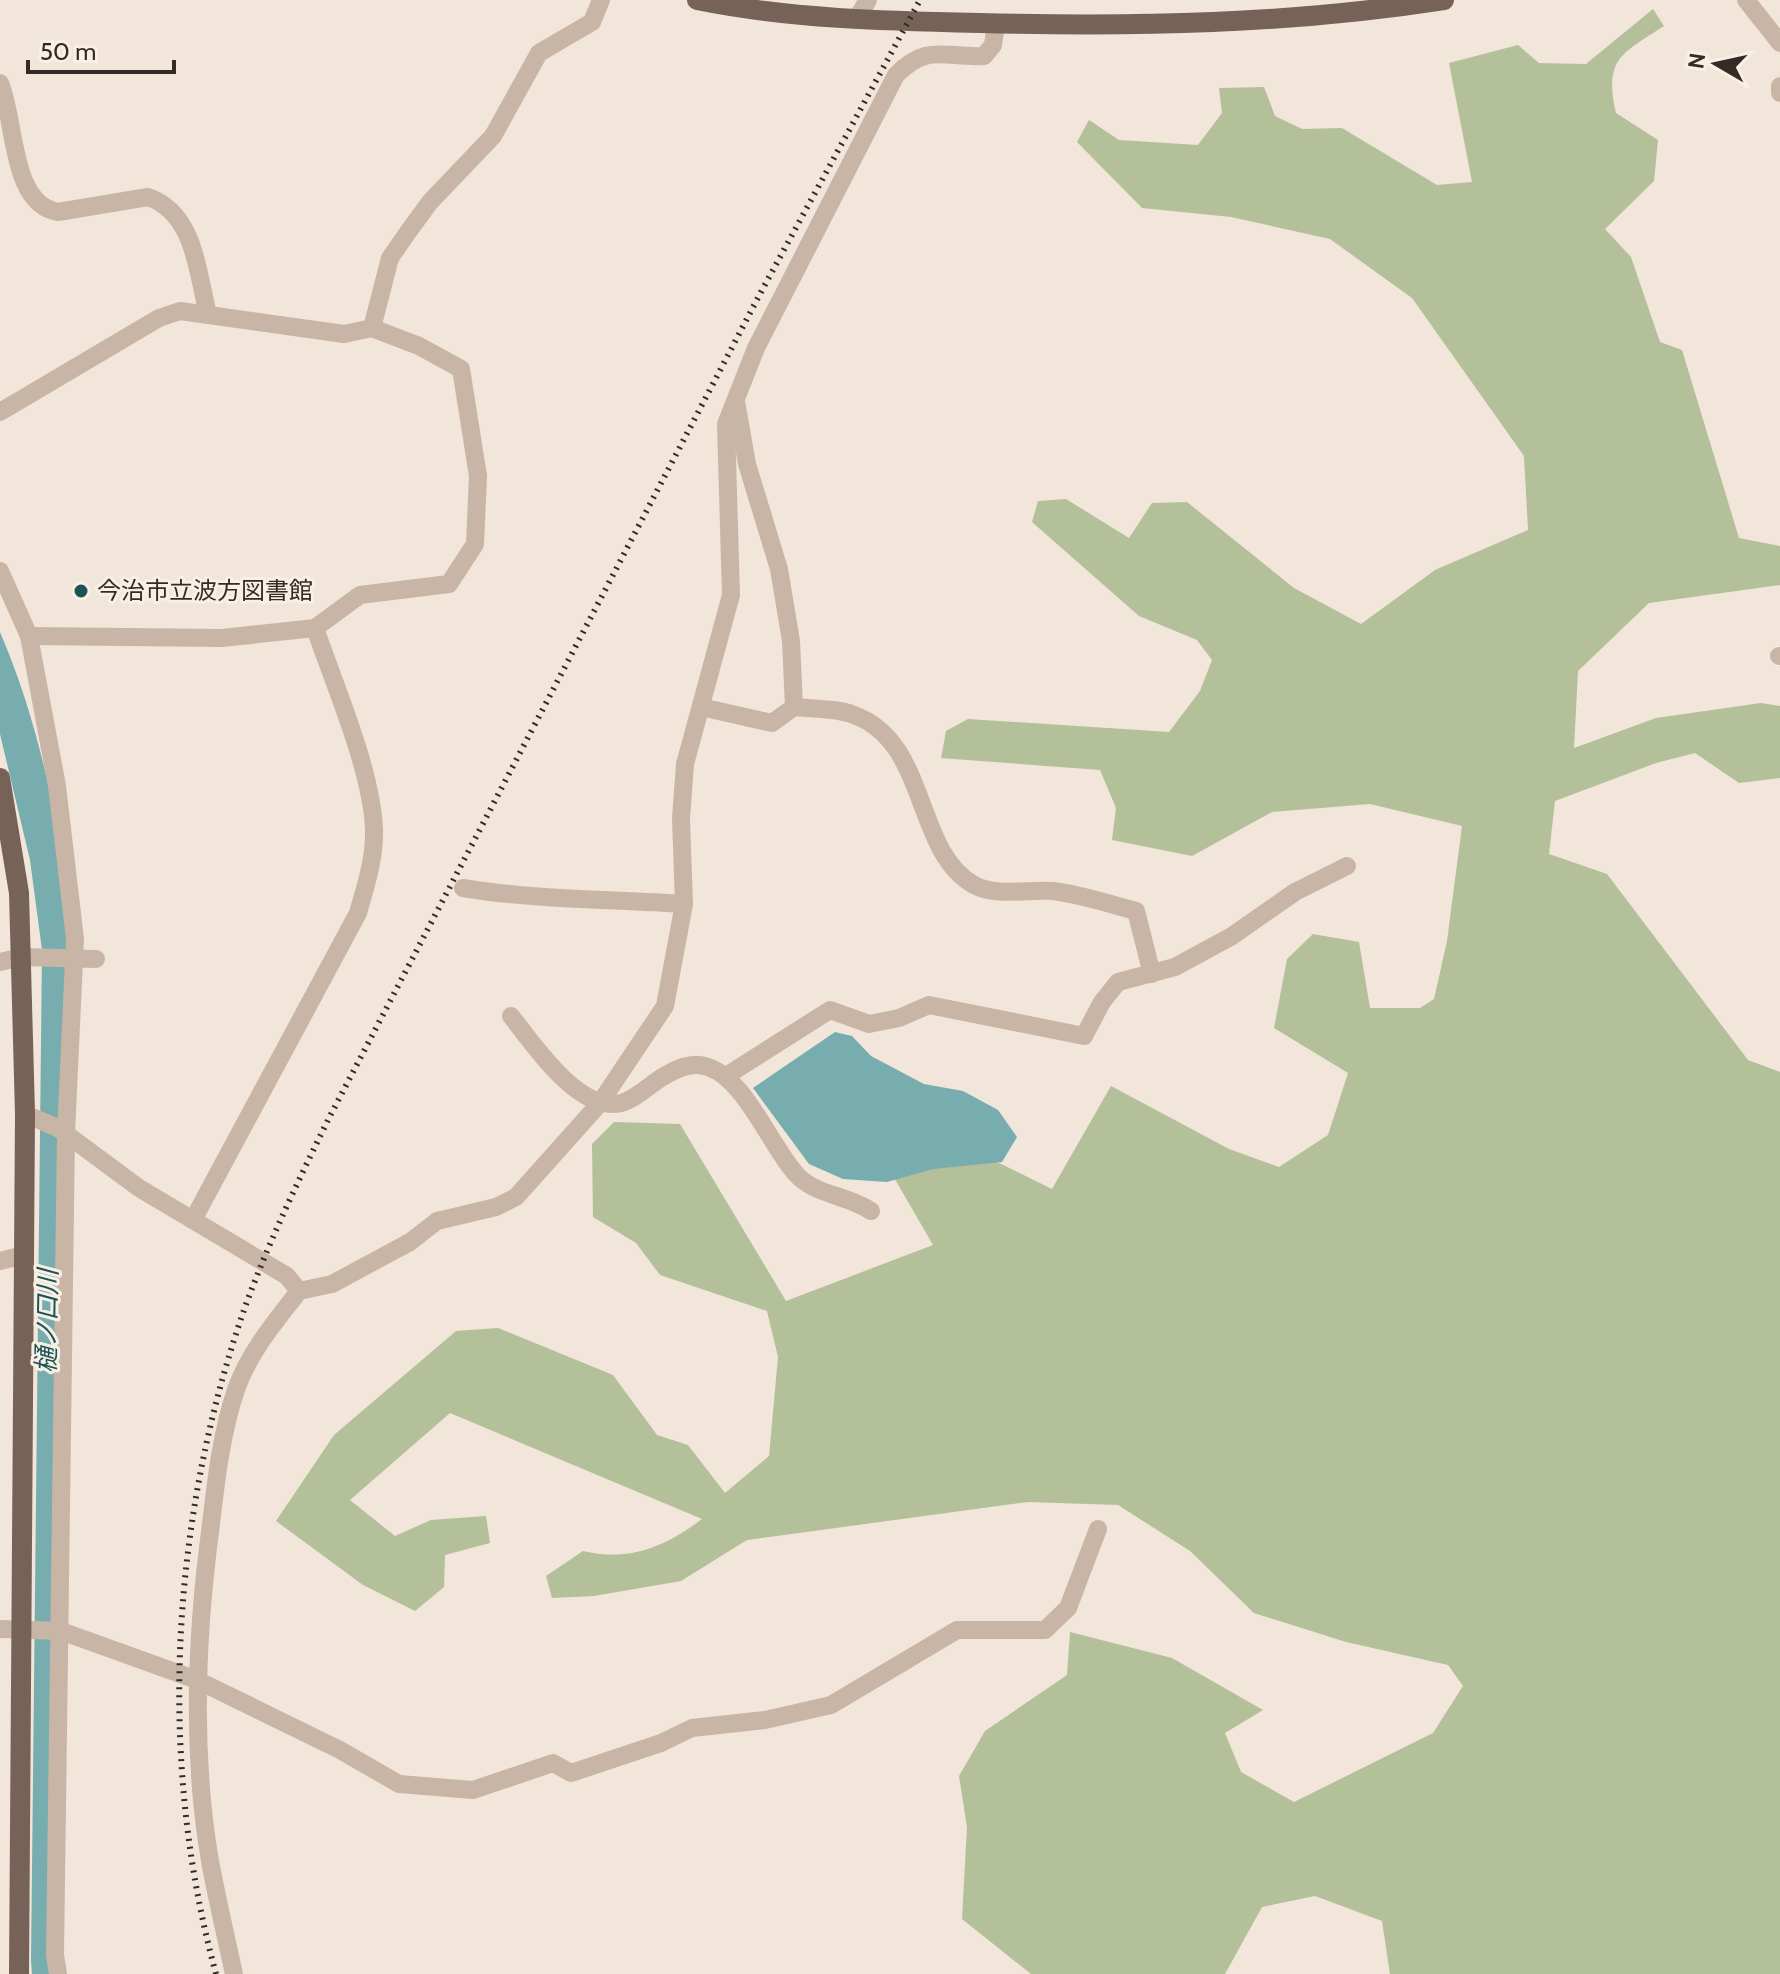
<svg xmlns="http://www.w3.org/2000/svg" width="1780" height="1974" viewBox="0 0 1780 1974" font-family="Cabin,'Noto Sans JP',sans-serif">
<rect width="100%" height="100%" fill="#f1e6d9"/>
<path fill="#b3c099" d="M1653,9l11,17c-41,27 -61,32 -48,87l42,27 -4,41 -49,48 26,28 29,85 22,8 57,188 41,8v39l-131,18 -71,68 -4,77 82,-30 105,-15 19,3v72l-41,5 -44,-30 -39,10 -101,38 -6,53 58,20 141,186 32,12v902h-390l-8,-53 -67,-25 -53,11 -37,67h-194l-69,-55 5,-92 -8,-51 26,-45 82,-56 3,-43 102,26 91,52 -38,23 16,39 53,30 139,-69 30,-47 -15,-21 -102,-23 -92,-29 -64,-62 -72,-46 -90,-3 -281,38 -66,41 -87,15 -42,2 -6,-22 37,-25c46,11 82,-4 119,-32l-252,-106 -100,87 45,36 36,-16 55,-4 4,27 -45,12 -1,32 -29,24 -52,-26 -87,-64 58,-86 122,-104 42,-3 115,47 44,60 31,10 37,48 44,-37 9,-99 -11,-46 -107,-36 -24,-32 -43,-26 -1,-73 22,-22 66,2 106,177 147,-56 -41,-71 93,-18 67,33 59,-103 118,63 50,18 49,-32 20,-62 -74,-45 13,-69 26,-25 46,8 11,66h50l14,-9 13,-58 15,-115 -92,-22 -98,8 -80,44 -80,-16 4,-32 -16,-38 -159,-12 5,-27 22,-12 201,13 31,-41 12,-31 -15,-20 -58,-24 -107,-94 6,-21 28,-2 63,39 23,-35 35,-1 107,86 67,36 74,-54 93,-40 -4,-74 -112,-158 -82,-59 -99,-22 -89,-9 -65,-66 12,-22 30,20 79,5 24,-32 -3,-25 45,-1 11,29 27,13 40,-1 95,57 35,-3 -23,-119 69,-18 21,18 47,1z"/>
<g fill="#77adaf">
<path d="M0,632c36,84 57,177 67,269l-15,1073h-20l-1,-13 11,-1011 -12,-90 -30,-126z"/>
<polygon points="835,1032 852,1036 871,1056 924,1084 963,1091 998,1110 1017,1137 1002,1162 933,1169 887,1182 843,1179 809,1164 753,1088"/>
</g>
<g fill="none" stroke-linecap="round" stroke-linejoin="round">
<g stroke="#c9b5a5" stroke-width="18">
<polyline points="1746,0 1780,43"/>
<polyline points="856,20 868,0"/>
<path d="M0,83c16,37 10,121 58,129l90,-15c47,16 49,75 60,117"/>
<polyline points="1780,86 1780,93"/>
<polyline points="372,328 390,258 408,232 430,202 493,136 539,53 592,22 601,0"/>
<path d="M736,401l11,63 32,105 12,72 3,66c19,2 43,1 60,8 75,27 60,137 120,170 22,12 55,4 79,6 27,3 56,13 83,20l16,63"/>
<polyline points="0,412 159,318 180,311 344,334 372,328 419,346 461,369 478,476 475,544 449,584 360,595 315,628 222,638 29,636"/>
<polyline points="0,571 29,636 57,786 75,939 66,1133 55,1955 58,1974"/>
<polyline points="1779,656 1780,656"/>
<polyline points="701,707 772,723 794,707"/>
<path d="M463,888c73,12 147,11 221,16"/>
<polyline points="0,962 22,957 96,959"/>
<path d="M511,1016c22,28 68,97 110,87 16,-4 32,-22 47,-29 12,-7 27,-12 40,-7 37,12 62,78 88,107 18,21 52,21 75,37"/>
<polyline points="726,1076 830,1010 869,1024 899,1018 929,1005 1084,1036 1102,1002 1118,982 1175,967 1232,936 1295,892 1347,866"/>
<polyline points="25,1114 58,1128 139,1188 287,1276 299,1291"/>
<path d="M193,1220l165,-307c8,-28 17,-55 16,-85 -3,-60 -39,-141 -59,-200"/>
<polyline points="0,1261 24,1255"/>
<polyline points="0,1629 61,1631 197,1680 340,1750 399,1784 473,1790 553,1763 571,1773 661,1743 692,1728 765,1720 831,1705 957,1630 1045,1630 1068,1608 1098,1529"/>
<path d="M234,1974c-8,-37 -17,-75 -24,-113 -19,-111 -14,-226 1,-337 5,-44 11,-95 26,-137 13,-36 39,-66 62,-96l33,-7 78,-42 27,-21 59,-14 20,-10 84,-94 65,-97 19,-102 -3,-86 4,-54 46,-169 -5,-171 30,-76 140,-273c32,-32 48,-17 88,-19l9,-11 3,-21"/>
</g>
<g stroke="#776257" stroke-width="20">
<path d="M697,0c93,19 188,21 283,23 156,4 310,1 464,-23"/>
<polyline points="0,778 19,893 25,1114 19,1974"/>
</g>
<path stroke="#352b26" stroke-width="6" stroke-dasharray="2 6" stroke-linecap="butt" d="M216,1974c-59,-215 -45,-454 28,-664 24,-67 55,-131 86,-194l431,-824 159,-292"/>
</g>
<circle fill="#1b5357" stroke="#f9f0e5" stroke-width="3" cx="81" cy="591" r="8"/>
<g text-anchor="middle" stroke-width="6" stroke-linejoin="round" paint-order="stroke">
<g font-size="24" fill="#352b26" stroke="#f9f0e5" text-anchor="start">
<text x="97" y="599">今治市立波方図書館</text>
</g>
<g font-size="26" font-style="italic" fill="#1b5357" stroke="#f9f0e5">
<text transform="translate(47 1321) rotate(-89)" y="9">樋ノ口川</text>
</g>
</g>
<g transform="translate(1716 64) rotate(279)" stroke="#f9f0e5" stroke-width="6" paint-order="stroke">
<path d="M0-6L14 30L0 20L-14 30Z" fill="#352b26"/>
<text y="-12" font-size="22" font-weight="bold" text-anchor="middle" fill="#352b26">N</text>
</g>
<path d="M28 60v12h146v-12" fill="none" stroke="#352b26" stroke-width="4"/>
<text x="40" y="60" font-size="24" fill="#352b26" stroke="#f9f0e5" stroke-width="6" paint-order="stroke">50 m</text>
</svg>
